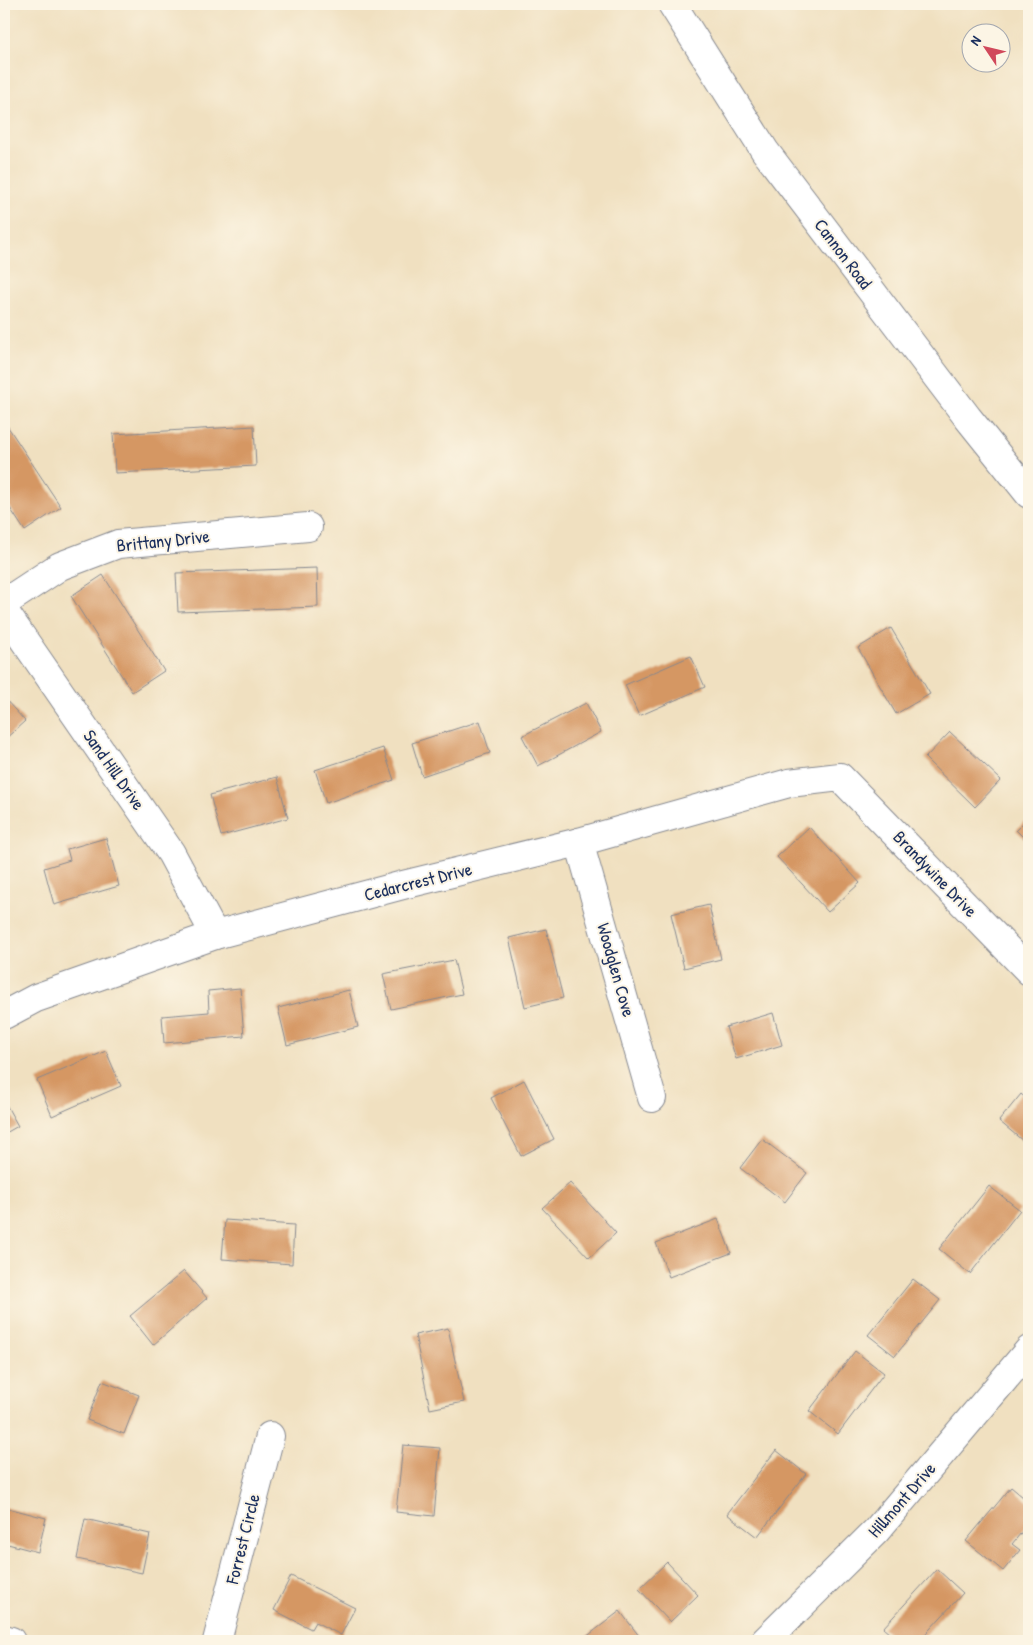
<svg xmlns="http://www.w3.org/2000/svg" width="1033" height="1645" viewBox="0 0 1033 1645" font-family="'Patrick Hand',sans-serif">
<rect width="100%" height="100%" fill="#fcf5e5"/>
<filter id="ink" filterUnits="userSpaceOnUse"><feTurbulence type="fractalNoise" baseFrequency=".02" numOctaves="2"/><feDisplacementMap in="SourceGraphic" scale="10" xChannelSelector="R" yChannelSelector="G"/><feConvolveMatrix kernelMatrix="1 2 1 2 8 2 1 2 1" color-interpolation-filters="sRGB"/></filter>
<filter id="wash" filterUnits="userSpaceOnUse"><feTurbulence type="fractalNoise" baseFrequency=".0096" numOctaves="4" result="noise"/><feDisplacementMap in="SourceGraphic" scale="20" xChannelSelector="R" yChannelSelector="G"/><feGaussianBlur stdDeviation="1.12" result="paint"/><feColorMatrix in="noise" values="0 0 0 0 0 0 0 0 0 0 0 0 0 0 0 0 0 1.4 0 .05"/><feComposite in="paint" operator="in"/></filter>
<g filter="url(#wash)">
<rect width="100%" height="100%" fill="#f0e0c0"/>
<g id="blocks">
<g fill="#d59764">
<polygon points="4,421 61,507 25,531 4,499"/>
<polygon points="254,426 256,466 115,473 113,434"/>
<polygon points="317,568 318,607 178,612 176,573"/>
<polygon points="103,575 164,671 132,692 71,596"/>
<polygon points="891,628 930,694 896,714 858,648"/>
<polygon points="691,656 705,687 639,716 625,685"/>
<polygon points="4,698 25,721 4,740"/>
<polygon points="586,703 601,732 538,766 522,736"/>
<polygon points="480,721 490,753 422,776 412,743"/>
<polygon points="950,732 1001,780 975,807 925,758"/>
<polygon points="383,748 394,780 326,803 315,770"/>
<polygon points="277,777 288,818 221,836 210,795"/>
<polygon points="1029,817 1029,843 1016,830"/>
<polygon points="809,827 860,883 828,912 777,857"/>
<polygon points="106,838 119,886 54,905 44,868 70,860 67,849"/>
<polygon points="709,905 721,959 684,968 671,914"/>
<polygon points="546,929 563,998 525,1007 509,938"/>
<polygon points="454,960 462,994 391,1009 383,974"/>
<polygon points="240,988 244,1036 164,1043 162,1016 209,1012 208,991"/>
<polygon points="349,990 358,1027 287,1045 278,1008"/>
<polygon points="773,1013 782,1045 736,1059 726,1027"/>
<polygon points="106,1051 121,1086 52,1116 37,1080"/>
<polygon points="524,1080 554,1139 521,1156 491,1098"/>
<polygon points="1021,1094 1029,1101 1029,1146 999,1121"/>
<polygon points="4,1101 18,1126 4,1134"/>
<polygon points="762,1139 807,1173 785,1202 740,1168"/>
<polygon points="570,1183 616,1233 589,1258 542,1208"/>
<polygon points="989,1186 1020,1210 970,1274 939,1249"/>
<polygon points="718,1219 731,1253 669,1277 656,1243"/>
<polygon points="225,1220 294,1225 292,1264 222,1259"/>
<polygon points="184,1271 207,1298 153,1345 130,1316"/>
<polygon points="913,1279 940,1300 895,1356 868,1335"/>
<polygon points="448,1328 464,1402 430,1409 415,1335"/>
<polygon points="855,1351 884,1373 838,1434 809,1411"/>
<polygon points="102,1381 139,1395 124,1434 87,1420"/>
<polygon points="403,1445 440,1448 434,1516 396,1512"/>
<polygon points="776,1450 806,1474 757,1537 727,1514"/>
<polygon points="1011,1487 1029,1502 1029,1523 1012,1544 1020,1550 1003,1571 966,1541"/>
<polygon points="4,1507 46,1518 38,1552 4,1543"/>
<polygon points="85,1519 150,1534 142,1573 77,1559"/>
<polygon points="667,1562 698,1595 670,1622 639,1589"/>
<polygon points="937,1569 963,1593 919,1641 898,1641 883,1628"/>
<polygon points="291,1576 355,1608 341,1635 315,1622 311,1629 274,1610"/>
<polygon points="620,1611 643,1641 581,1641"/>
</g>
</g>
</g>
<g filter="url(#ink)">
<use href="#blocks" fill-opacity="0" stroke="#86888f" stroke-width="1"/>
<g fill="none" stroke-linecap="round" stroke-linejoin="round">
<g stroke="#86888f" stroke-width="30">
<g id="minor">
<polyline points="672,4 765,151 968,418 1029,494"/>
<polyline points="4,603 60,566 118,544 308,527"/>
<polyline points="4,611 171,853 215,935"/>
<polyline points="579,842 652,1098"/>
<polyline points="4,1015 36,998 215,935 403,885 579,842 789,783 840,777 1029,971"/>
<polyline points="4,1639 11,1641"/>
<polyline points="217,1641 270,1436"/>
<polyline points="765,1641 876,1531 1029,1350"/>
</g>
</g>
<use href="#minor" stroke="#fff" stroke-width="28"/>
</g>
</g>
<g text-anchor="middle" stroke-width="4" stroke-linejoin="round" paint-order="stroke">
<g font-size="18" fill="#1b2f5e" stroke="#fcf5e5">
<text transform="translate(843 254) rotate(53)" y="6">Cannon Road</text>
<text transform="translate(163 541) rotate(-6)" y="6">Brittany Drive</text>
<text transform="translate(114 770) rotate(55)" y="6">Sand Hill Drive</text>
<text transform="translate(935 874) rotate(46)" y="6">Brandywine Drive</text>
<text transform="translate(418 882) rotate(-14)" y="6">Cedarcrest Drive</text>
<text transform="translate(616 970) rotate(74)" y="6">Woodglen Cove</text>
<text transform="translate(902 1500) rotate(-49)" y="6">Hillmont Drive</text>
<text transform="translate(243 1539) rotate(-76)" y="6">Forrest Circle</text>
</g>
</g>
<rect width="1033" height="1645" fill="none" stroke="#fcf5e5" stroke-width="20"/>
<g transform="translate(986 48) rotate(305)"><circle r="24" fill="#fcf5e5" stroke="#a2a6af"/>
<path d="M0-4L9 19L0 12L-9 19Z" fill="#d1495b"/>
<text y="-8" font-size="14" font-weight="bold" text-anchor="middle" fill="#1b2f5e">N</text>
</g>
</svg>
